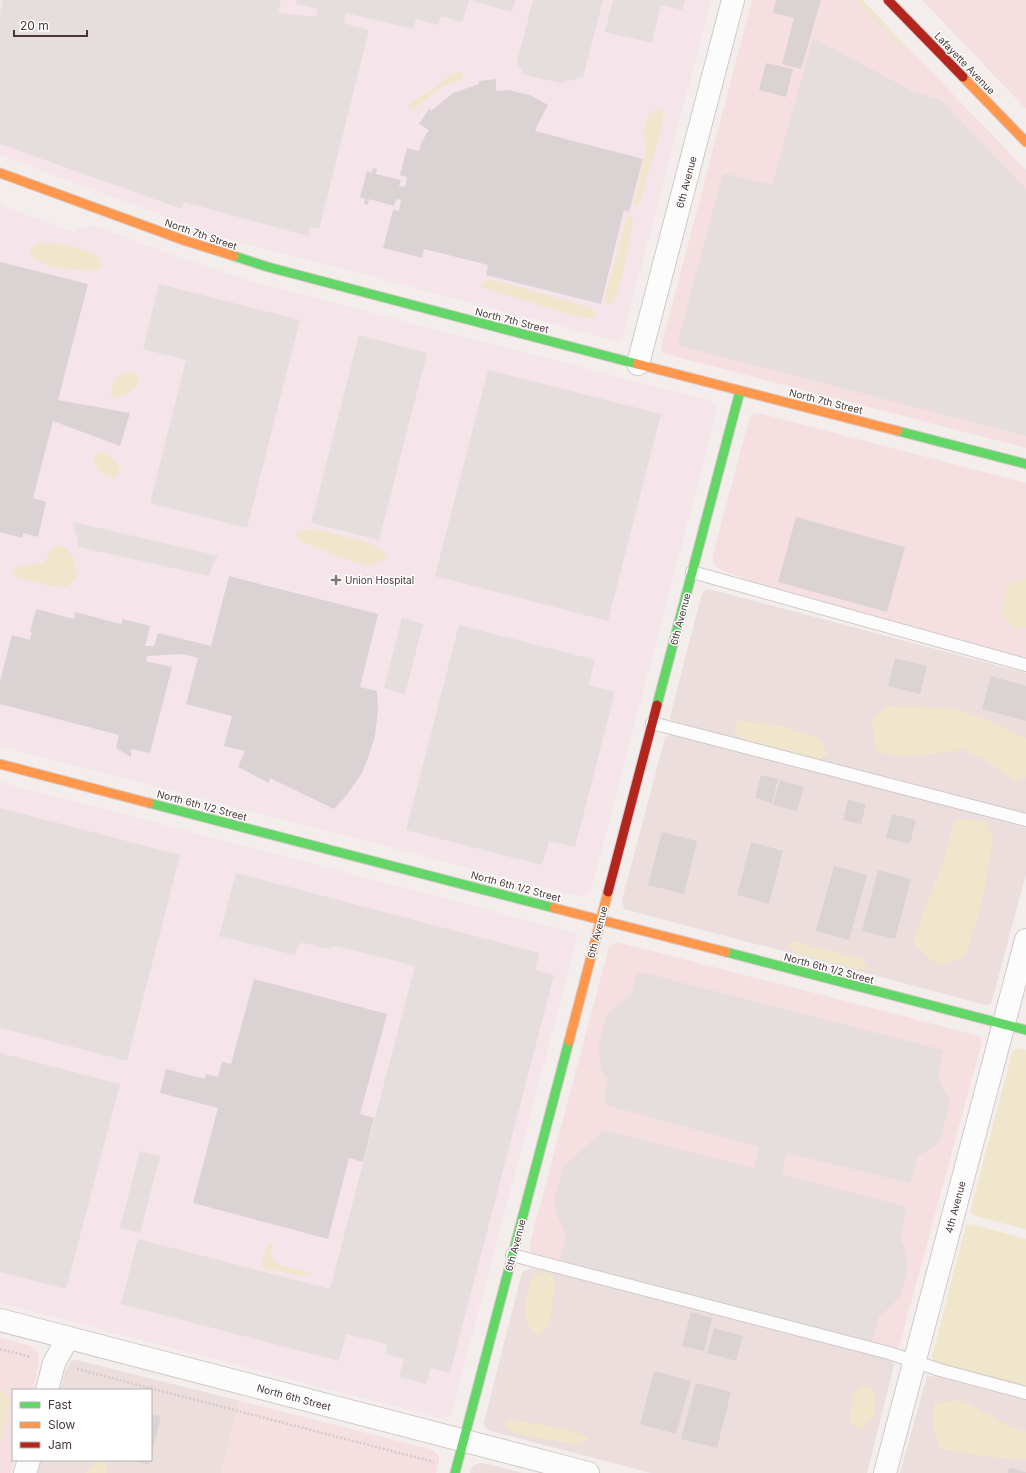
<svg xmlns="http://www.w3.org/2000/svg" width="1026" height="1473" viewBox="0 0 1026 1473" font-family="Inter,sans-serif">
<rect width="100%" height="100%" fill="#f3edec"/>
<g fill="#ebdedd">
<polygon points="706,590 713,590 1026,673 1026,816 672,723 670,717 702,593"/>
<polygon points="670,735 676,735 1026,828 1026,874 991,1004 986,1005 624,909 622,900 665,738"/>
<polygon points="531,1268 579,1276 890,1359 894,1365 867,1473 651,1473 491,1431 485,1428 484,1423 522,1272"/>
<polygon points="77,1360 240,1401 221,1473 38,1473 41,1460 151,1460 151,1390 60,1390 65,1371 71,1361"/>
<polygon points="927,1376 940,1377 1026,1400 1026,1473 900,1473"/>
<polygon points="481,1463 488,1464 522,1473 470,1473 471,1469 474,1465"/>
</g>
<g fill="#f6dfe0">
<polygon points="752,0 862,0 1026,170 1026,448 662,353 661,347"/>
<polygon points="922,0 1026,0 1026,109"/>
<polygon points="754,413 762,414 1026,483 1026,660 767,587 719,569 716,566 713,561 713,554 750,416"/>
<polygon points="617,942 976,1035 981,1038 981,1045 899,1347 895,1349 532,1253 530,1250 529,1247 609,947"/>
<polygon points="0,1338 31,1346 38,1353 39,1360 33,1390 13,1390 13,1460 14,1460 11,1473 0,1473"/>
<polygon points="240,1401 433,1450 438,1455 439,1460 436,1473 221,1473"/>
</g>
<g fill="#f5e4ea">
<polygon points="0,0 711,0 624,332 621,340 618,341 217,236 0,155"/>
<polygon points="0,204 3,206 19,212 73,232 83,227 96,226 167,253 253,282 711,401 716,404 716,414 591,890 588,894 583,896 578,896 0,746"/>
<polygon points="0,782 576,933 577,938 452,1411 450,1415 445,1418 440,1418 0,1303"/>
</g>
<g fill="#efe6cb">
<polygon points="858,0 862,0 906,47 903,48 859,3"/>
<polygon points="453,72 463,74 461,80 442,86 413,110 408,107 418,98 433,89"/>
<polygon points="659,108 663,113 660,134 640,201 636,208 634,203 647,146 643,136 649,114"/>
<path d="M631,215l2,7c-5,22 -10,64 -22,82l-5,1 -1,-8 21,-78z"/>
<polygon points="38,243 70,245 97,255 102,267 89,271 51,267 35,260 29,250"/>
<polygon points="489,280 494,280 578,304 592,309 597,317 587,318 572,315 481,287 483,282"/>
<polygon points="130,371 137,376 137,386 126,395 116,398 110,395 115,378"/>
<path d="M99,451c13,6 18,8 21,22l-6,6 -15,-8 -6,-11z"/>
<path d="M316,529l51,13 22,13c-5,4 -13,9 -19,10 -14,0 -61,-19 -73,-27l-2,-6z"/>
<path d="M60,546c14,3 16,20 17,32l-12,9 -20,-2 -25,-6 -8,-7 6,-6 26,-3 8,-15z"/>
<polygon points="1025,578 1026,578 1026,627 1013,629 1001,613 1007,586"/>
<polygon points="888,706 950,708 981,717 1026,738 1026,777 1014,781 988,762 964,750 904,757 876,752 871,720"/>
<polygon points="737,720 787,727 819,738 828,754 818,760 752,742 734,735"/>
<polygon points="955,819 971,819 986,822 993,836 990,860 980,910 964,958 937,965 913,943 922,915 943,862"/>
<polygon points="793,941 861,958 869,969 857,969 796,953 786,945"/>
<polygon points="1017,1049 1026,1050 1026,1229 975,1216 970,1212 1012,1053"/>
<polygon points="970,1224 1026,1239 1026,1387 944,1365 934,1361 932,1357 966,1225"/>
<path d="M273,1241l-2,15 6,8 32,9 -7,3 -39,-8c0,-13 0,-18 10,-27z"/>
<polygon points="550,1272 555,1280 550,1325 537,1336 525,1321 527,1291 534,1274"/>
<polygon points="863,1385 872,1388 875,1399 873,1417 860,1431 850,1423 852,1393"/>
<polygon points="0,1390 9,1399 7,1416 0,1444"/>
<path d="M962,1400l43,24 21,7v28c-30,0 -57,-5 -86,-10l-7,-23 1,-23z"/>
<polygon points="507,1420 533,1423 567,1429 589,1438 580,1445 514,1433 505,1427"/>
<polygon points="99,1460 107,1465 107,1473 85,1473"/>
</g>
<g fill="#e5dedd">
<polygon points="3,0 281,0 278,13 315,17 318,9 296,4 297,0 515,0 512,12 469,0 462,22 441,16 438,25 416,19 413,29 346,13 343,23 369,30 319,229 310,227 308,236 184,202 182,209 0,144 0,13"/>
<polygon points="533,0 603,0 583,77 561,83 525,75 517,63"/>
<polygon points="613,0 685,0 682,10 661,5 652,43 605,32"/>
<polygon points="813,38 914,92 941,100 1026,189 1026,436 677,345 723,173 772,185"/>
<polygon points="159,284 300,320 247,528 150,503 186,360 143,349"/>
<polygon points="359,335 427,353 379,540 311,523"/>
<polygon points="488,370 661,414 608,621 435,576"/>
<polygon points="73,522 219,556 213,563 209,576 79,547"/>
<polygon points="402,618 423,624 405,694 384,688"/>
<polygon points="459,625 595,660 589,685 615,692 575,847 549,841 542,865 406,830"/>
<polygon points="0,808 180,855 127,1061 0,1028"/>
<polygon points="236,873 539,953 535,970 554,975 450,1373 431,1368 426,1384 399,1377 404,1359 385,1354 387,1344 346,1334 339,1361 121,1304 138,1239 330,1289 415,966 336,946 326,949 304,943 301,943 298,946 295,955 219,936"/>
<polygon points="645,973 943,1050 938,1077 950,1102 940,1142 918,1156 910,1183 787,1153 782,1174 907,1207 900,1238 905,1247 907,1267 906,1277 900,1296 888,1309 879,1316 871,1343 560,1260 566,1234 555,1211 554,1201 563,1167 604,1130 754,1168 759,1147 609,1106 604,1100 608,1080 601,1069 598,1047 607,1015 618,1004 630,996 637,974"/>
<polygon points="0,1053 120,1084 66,1289 0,1272"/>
<polygon points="140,1151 160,1156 140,1233 120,1228"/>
</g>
<g fill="#dbd3d3">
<polygon points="776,0 821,0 801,69 782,64 794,18 773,13"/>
<polygon points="766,63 793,69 786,97 759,90"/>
<polygon points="496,79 496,91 508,90 530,95 548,105 537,126 535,131 643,159 629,212 624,210 601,304 486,275 488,265 424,249 422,258 383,248 393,210 399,211 401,200 396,199 394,206 369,199 368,205 364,204 365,199 360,197 367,171 372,173 373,168 377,169 376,174 401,180 399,186 405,187 407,177 400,175 407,148 419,151 421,143 429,130 419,124 429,109 431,111 453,93 479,84 479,81"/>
<polygon points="0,262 88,284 58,400 130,413 120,446 53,421 33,498 46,502 38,537 23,533 22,538 0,532"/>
<polygon points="796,517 905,547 887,612 778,582"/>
<polygon points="229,576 378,614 360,687 377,691 378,710 375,736 368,758 362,773 346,796 334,809 270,778 269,783 238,767 245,751 224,746 232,716 186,704 198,658 183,654 147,656 146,661 172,667 150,753 131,749 131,757 116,748 119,735 0,704 0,681 12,635 30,640 32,632 30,632 36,609 74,619 75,612 121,624 123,619 150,626 145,646 154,646 158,633 211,646"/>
<polygon points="895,658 927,666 920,694 888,686"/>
<polygon points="991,676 1026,686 1026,721 982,709"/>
<polygon points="761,775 778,779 772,803 755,798"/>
<polygon points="780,780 804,787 797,811 773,805"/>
<polygon points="848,800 866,804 861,824 843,820"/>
<polygon points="892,814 916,820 910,844 886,838"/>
<polygon points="662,832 697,841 684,894 648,885"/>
<polygon points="751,842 783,851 769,904 737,895"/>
<polygon points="834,866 867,875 849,940 816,931"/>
<polygon points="878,870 911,879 895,939 862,931"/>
<polygon points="254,979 387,1014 360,1114 374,1118 363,1162 349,1158 328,1239 193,1203 218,1108 160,1093 166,1069 205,1079 206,1074 218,1077 222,1062 231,1064"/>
<polygon points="691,1312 712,1318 704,1351 682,1346"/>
<polygon points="714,1328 743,1336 736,1361 707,1353"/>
<polygon points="654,1371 691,1381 676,1434 640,1424"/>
<polygon points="696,1383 731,1392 717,1448 681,1439"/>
<polygon points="151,1414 161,1416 152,1453 151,1453"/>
<polygon points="132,1460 150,1460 149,1465"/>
<polygon points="1009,1468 1026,1472 1026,1473 1008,1473"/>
</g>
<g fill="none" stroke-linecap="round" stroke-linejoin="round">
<g stroke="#d0c9c8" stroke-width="14">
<g id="lane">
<polyline points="692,572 1026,665"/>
<polyline points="652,723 1026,820"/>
<polyline points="512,1255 889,1353 940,1370 1026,1393"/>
</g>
</g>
<g stroke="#d0c9c8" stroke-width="24">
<g id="street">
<polyline points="638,364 733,0"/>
<polyline points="0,1320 588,1473"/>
<polyline points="47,1390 54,1363 68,1338"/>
<polyline points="25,1473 29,1460"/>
<polyline points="885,1473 1026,940"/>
</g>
</g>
<g stroke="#d9cac8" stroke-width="11">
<g id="fast">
<polyline points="234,256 268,267 637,364"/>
<polyline points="898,431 1026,464"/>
<polyline points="657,705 740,391"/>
<polyline points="149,803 554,908"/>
<polyline points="726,952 1026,1030"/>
<polyline points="455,1473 569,1041"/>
</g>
</g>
<g stroke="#d9cac8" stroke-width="11">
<g id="slow">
<polyline points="963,77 1026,142"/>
<polyline points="0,173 186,241 234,256"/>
<polyline points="637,364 898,431"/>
<polyline points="0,764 149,803"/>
<polyline points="554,908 726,952"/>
<polyline points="569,1041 608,892"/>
</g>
</g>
<g stroke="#d9cac8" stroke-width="11">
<g id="jam">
<polyline points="888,0 963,77"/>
<polyline points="608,892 657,705"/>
</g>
</g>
<g stroke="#d3cbcb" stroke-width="2.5" stroke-dasharray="2 2" stroke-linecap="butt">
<polyline points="0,1349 31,1357"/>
<polyline points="77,1369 434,1462"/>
</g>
<use href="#lane" stroke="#fdfcfc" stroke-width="12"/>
<use href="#street" stroke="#fdfcfc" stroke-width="22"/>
<use href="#fast" stroke="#63d668" stroke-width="9"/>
<use href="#slow" stroke="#ff974d" stroke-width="9"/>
<use href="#jam" stroke="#b3261e" stroke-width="9"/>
</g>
<path fill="#857776" stroke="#fff" stroke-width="1.5" d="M334 574h4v4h4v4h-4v4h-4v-4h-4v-4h4z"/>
<g text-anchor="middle" stroke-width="3" stroke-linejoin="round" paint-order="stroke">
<g font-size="10" fill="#4a3737" stroke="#fff">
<text transform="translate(965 63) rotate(46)" y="4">Lafayette Avenue</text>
<text transform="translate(686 182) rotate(-75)" y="4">6th Avenue</text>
<text transform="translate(201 234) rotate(19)" y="4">North 7th Street</text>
<text transform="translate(512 320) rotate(14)" y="4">North 7th Street</text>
<text transform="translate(826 401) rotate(14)" y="4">North 7th Street</text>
<text transform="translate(680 619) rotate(-75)" y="4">6th Avenue</text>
<text transform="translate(202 805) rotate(15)" y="4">North 6th 1/2 Street</text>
<text transform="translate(516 886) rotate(15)" y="4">North 6th 1/2 Street</text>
<text transform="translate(597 932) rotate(-75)" y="4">6th Avenue</text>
<text transform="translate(829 968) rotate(15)" y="4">North 6th 1/2 Street</text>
<text transform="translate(955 1207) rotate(-75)" y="4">4th Avenue</text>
<text transform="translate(515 1245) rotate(-75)" y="4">6th Avenue</text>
<text transform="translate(294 1397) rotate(15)" y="4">North 6th Street</text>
</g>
<g font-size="10" fill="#4a3737" stroke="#fff" text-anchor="start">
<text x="345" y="584">Union Hospital</text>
</g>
</g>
<rect x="12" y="1389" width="140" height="72" fill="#ffffff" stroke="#b7afaf"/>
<rect x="20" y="1402" width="20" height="6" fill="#63d668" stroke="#b7afaf"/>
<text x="48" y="1409" font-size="12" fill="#4a3737">Fast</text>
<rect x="20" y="1422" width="20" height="6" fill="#ff974d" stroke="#b7afaf"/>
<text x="48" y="1429" font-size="12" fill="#4a3737">Slow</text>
<rect x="20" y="1442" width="20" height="6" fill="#b3261e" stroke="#b7afaf"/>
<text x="48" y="1449" font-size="12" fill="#4a3737">Jam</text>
<path d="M14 30v6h73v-6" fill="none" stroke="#4a3737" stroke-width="2"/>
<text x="20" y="30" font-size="12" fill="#4a3737" stroke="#ffffff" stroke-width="3" paint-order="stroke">20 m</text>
</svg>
